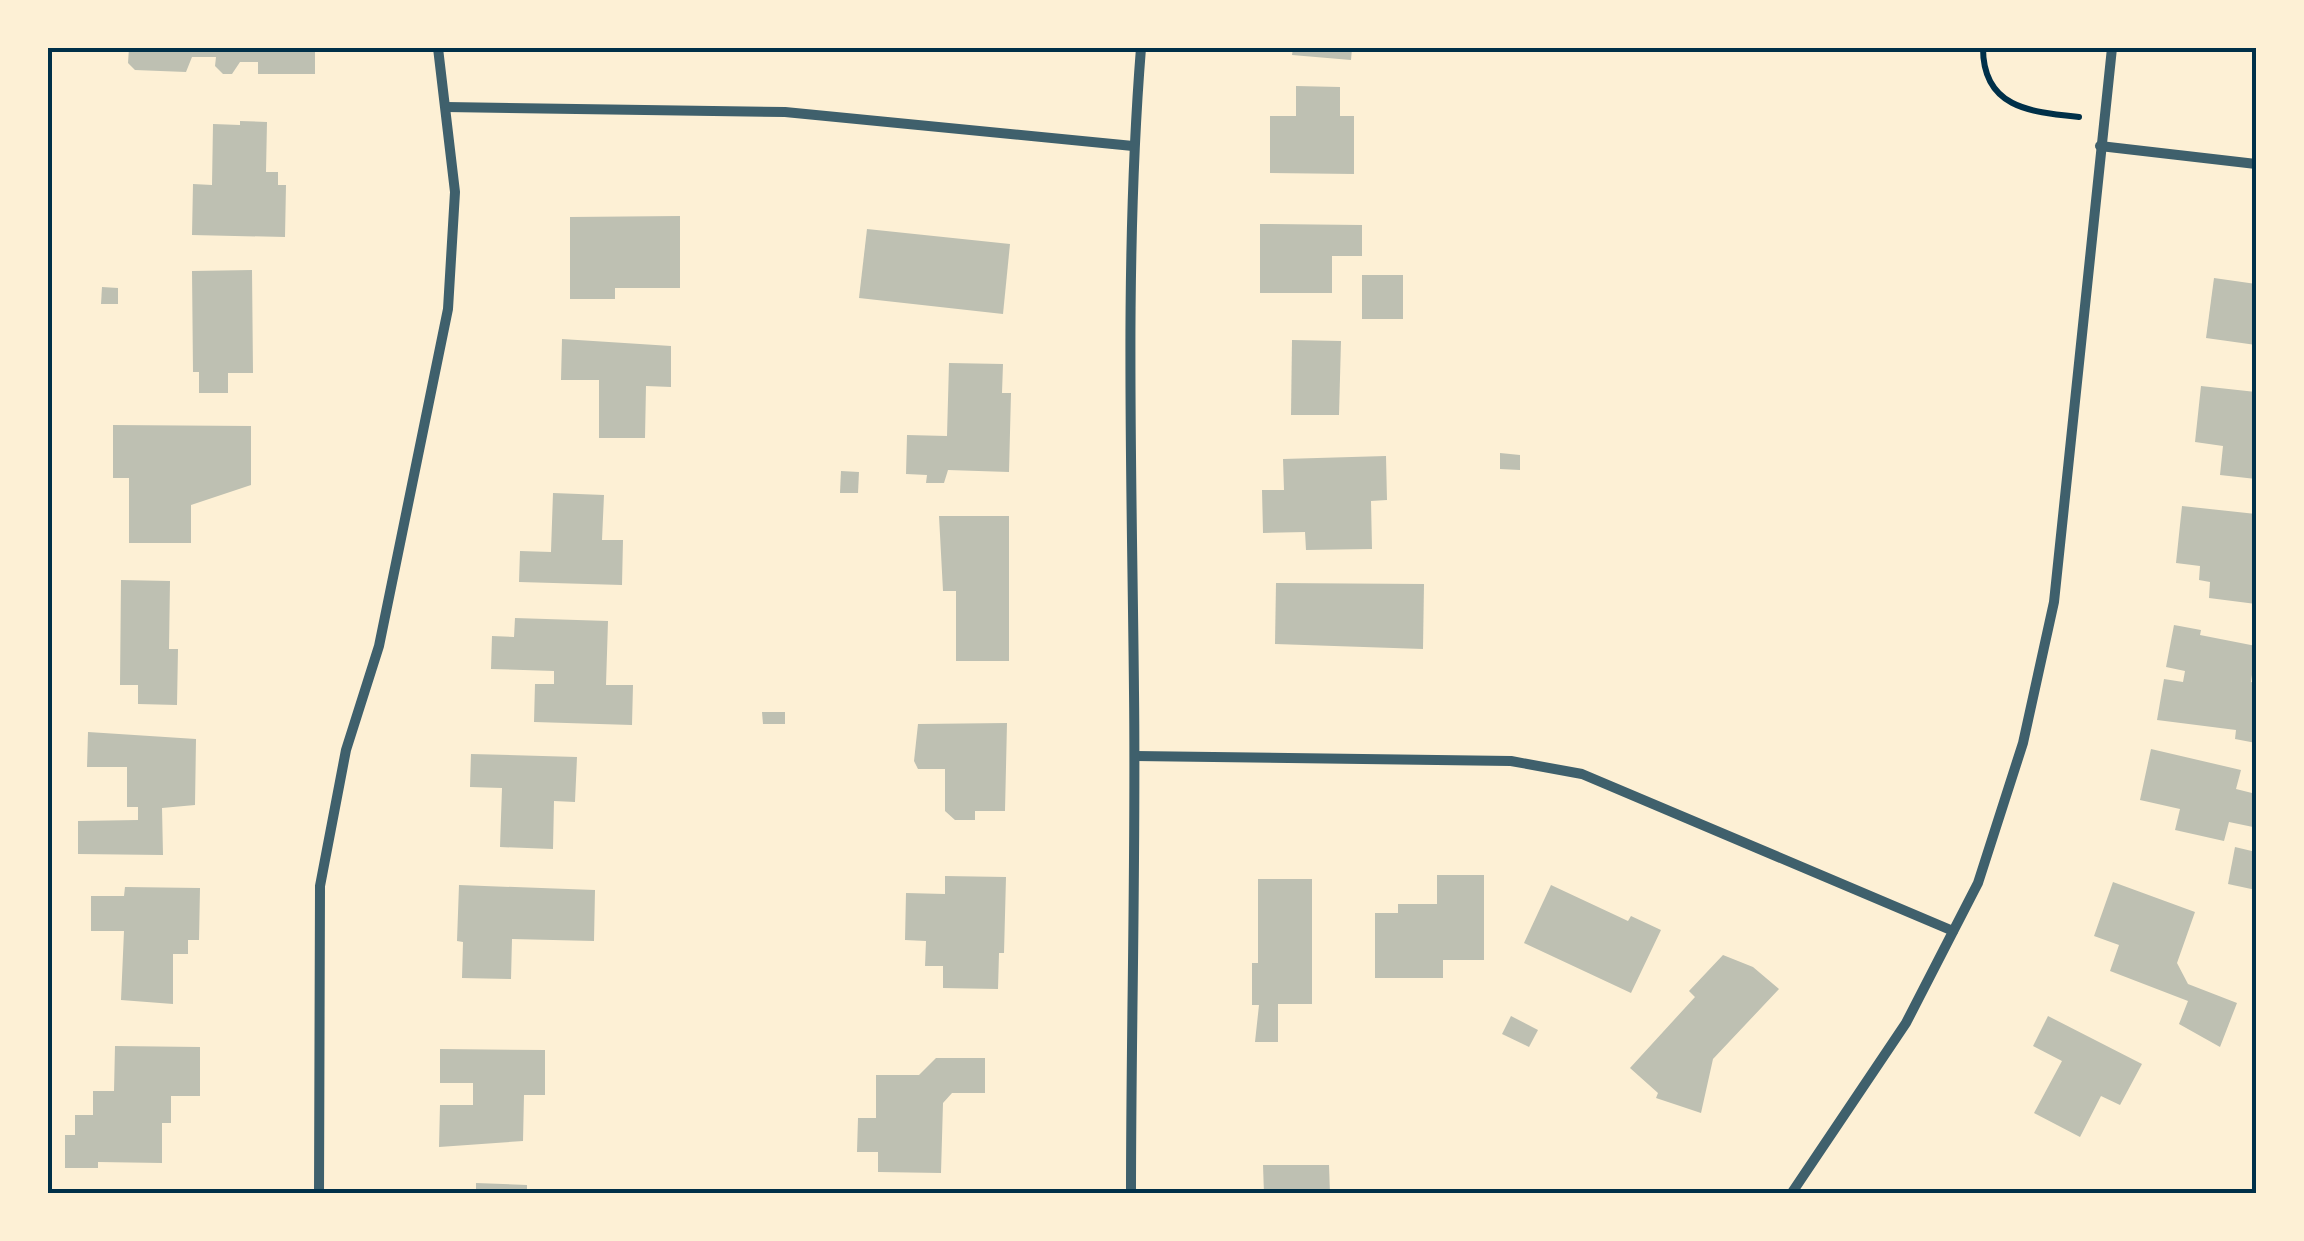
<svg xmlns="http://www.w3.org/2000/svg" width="2304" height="1241" viewBox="0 0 2304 1241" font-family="Montserrat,sans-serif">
<rect width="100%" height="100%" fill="#fdf0d5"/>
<g fill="#bec0b2">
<polygon points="129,48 315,48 315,74 258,74 258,62 240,62 232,74 223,74 215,66 216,57 192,57 186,72 135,70 128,63"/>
<polygon points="1293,48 1352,48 1351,60 1292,55"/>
<polygon points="1296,86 1340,87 1340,116 1354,116 1354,174 1270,173 1270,116 1296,116"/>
<polygon points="240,121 267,122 266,172 278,172 278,185 286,185 285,237 192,235 193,184 212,185 213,124 240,125"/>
<polygon points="680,216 680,288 615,288 615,299 570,299 570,217"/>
<polygon points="1260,224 1362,225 1362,256 1332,256 1332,293 1260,293"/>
<polygon points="867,229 1010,244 1003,314 859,298"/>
<polygon points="252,270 253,373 228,373 228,393 199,393 199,372 193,372 192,271"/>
<rect x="1362" y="275" width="41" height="44"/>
<polygon points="2214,278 2256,284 2256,345 2206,338"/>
<polygon points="102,287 118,288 118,304 101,304"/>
<polygon points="562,339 671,346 671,387 646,386 645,438 599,438 599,380 561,380"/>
<polygon points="1292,340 1341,341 1339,415 1291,415"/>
<polygon points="949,363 1003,364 1002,393 1011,393 1009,472 948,470 944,483 926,483 927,475 906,474 907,435 947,436"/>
<polygon points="2201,386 2256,392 2256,479 2220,475 2223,446 2195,442"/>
<polygon points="113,425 251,426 251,485 191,505 191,543 129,543 129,478 113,478"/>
<polygon points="1500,453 1520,455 1520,470 1500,469"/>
<polygon points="1386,456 1387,500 1371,501 1372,549 1306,550 1305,532 1263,533 1262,490 1284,490 1283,459"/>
<polygon points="841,471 859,472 858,493 840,493"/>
<polygon points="553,493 604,495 602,540 623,540 622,585 519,582 520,551 551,552"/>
<polygon points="2182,506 2256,514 2256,604 2209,598 2210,582 2199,580 2200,566 2176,563"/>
<polygon points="939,516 1009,516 1009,661 956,661 956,591 943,591"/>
<polygon points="121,580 170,581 169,649 178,649 177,705 138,704 138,685 120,685"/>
<polygon points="1276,583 1424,584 1423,649 1275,644"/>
<polygon points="515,618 608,621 606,685 633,685 632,725 534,722 535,684 554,684 554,671 491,669 492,636 514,637"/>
<polygon points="2174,625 2201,630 2200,635 2256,646 2251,682 2256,683 2256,743 2235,739 2236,730 2157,720 2164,679 2183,682 2185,671 2166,667"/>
<polygon points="762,712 785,712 785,724 763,724"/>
<polygon points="1007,723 1005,811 975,811 975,820 955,820 945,811 945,769 918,769 914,761 918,724"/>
<polygon points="88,732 196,739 195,805 162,808 163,855 78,854 78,821 138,820 138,807 127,807 127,767 87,767"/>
<polygon points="2151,749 2241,770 2236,789 2256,794 2253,827 2229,822 2224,841 2175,830 2180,809 2140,800"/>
<polygon points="471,754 577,757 575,802 554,801 553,849 500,847 502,788 470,787"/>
<polygon points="2235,847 2256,852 2256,890 2228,884"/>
<polygon points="1437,875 1484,875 1484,960 1443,960 1443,978 1375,978 1375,913 1398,913 1398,904 1437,904"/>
<polygon points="945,876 1006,877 1004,953 999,953 998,989 943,988 943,966 925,966 926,941 905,940 906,893 945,894"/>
<polygon points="1258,879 1312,879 1312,1004 1278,1004 1278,1042 1255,1042 1259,1005 1252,1005 1252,963 1258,963"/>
<polygon points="2113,882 2195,912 2177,963 2188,984 2237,1003 2220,1047 2179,1024 2188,1001 2110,971 2119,945 2094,936"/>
<polygon points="459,885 595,890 594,941 512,939 511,979 462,978 463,942 457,941"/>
<polygon points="1551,885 1628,921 1631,916 1661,930 1631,993 1524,943"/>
<polygon points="125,887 200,888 199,940 188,940 188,954 173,954 173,1004 121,1000 124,931 91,931 91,896 124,896"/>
<polygon points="1723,955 1753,967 1779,989 1713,1059 1701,1113 1656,1098 1658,1093 1630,1068 1695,997 1689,991"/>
<polygon points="1511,1016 1538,1030 1529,1047 1502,1034"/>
<polygon points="2048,1016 2142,1064 2120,1105 2101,1096 2080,1137 2034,1113 2062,1061 2033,1046"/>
<polygon points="115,1046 200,1047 200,1096 171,1096 171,1123 162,1123 162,1163 98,1162 98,1168 65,1168 65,1135 75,1135 75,1115 93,1115 93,1091 114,1091"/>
<polygon points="440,1049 545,1050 545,1095 524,1095 523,1141 439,1147 440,1105 473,1105 473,1083 440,1083"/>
<polygon points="936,1058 985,1058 985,1093 952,1093 943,1103 941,1173 878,1172 878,1152 857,1152 858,1118 876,1118 876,1075 919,1075"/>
<polygon points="1263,1165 1329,1165 1330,1194 1264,1194"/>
<polygon points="476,1183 527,1185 527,1194 476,1194"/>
</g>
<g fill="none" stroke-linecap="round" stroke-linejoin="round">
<path stroke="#003049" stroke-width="6" d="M1983,48c0,60 47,64 96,69"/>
<g stroke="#3f606c" stroke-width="10">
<polyline points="446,107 785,112 1133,146"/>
<polyline points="2100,146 2256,164"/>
<polyline points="1135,756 1511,761 1582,774 1953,931"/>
<polyline points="319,1194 320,886 346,750 379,646 448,309 455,192 438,48"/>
<path d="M1131,1194c0,-167 5,-335 3,-502 -2,-214 -10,-430 7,-644"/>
<polyline points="1791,1194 1906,1023 1978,883 2023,743 2054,602 2112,48"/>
</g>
</g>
<rect width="2304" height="1241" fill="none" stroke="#fdf0d5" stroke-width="100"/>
<rect x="50" y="50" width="2204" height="1141" fill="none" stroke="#003049" stroke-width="4"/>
</svg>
